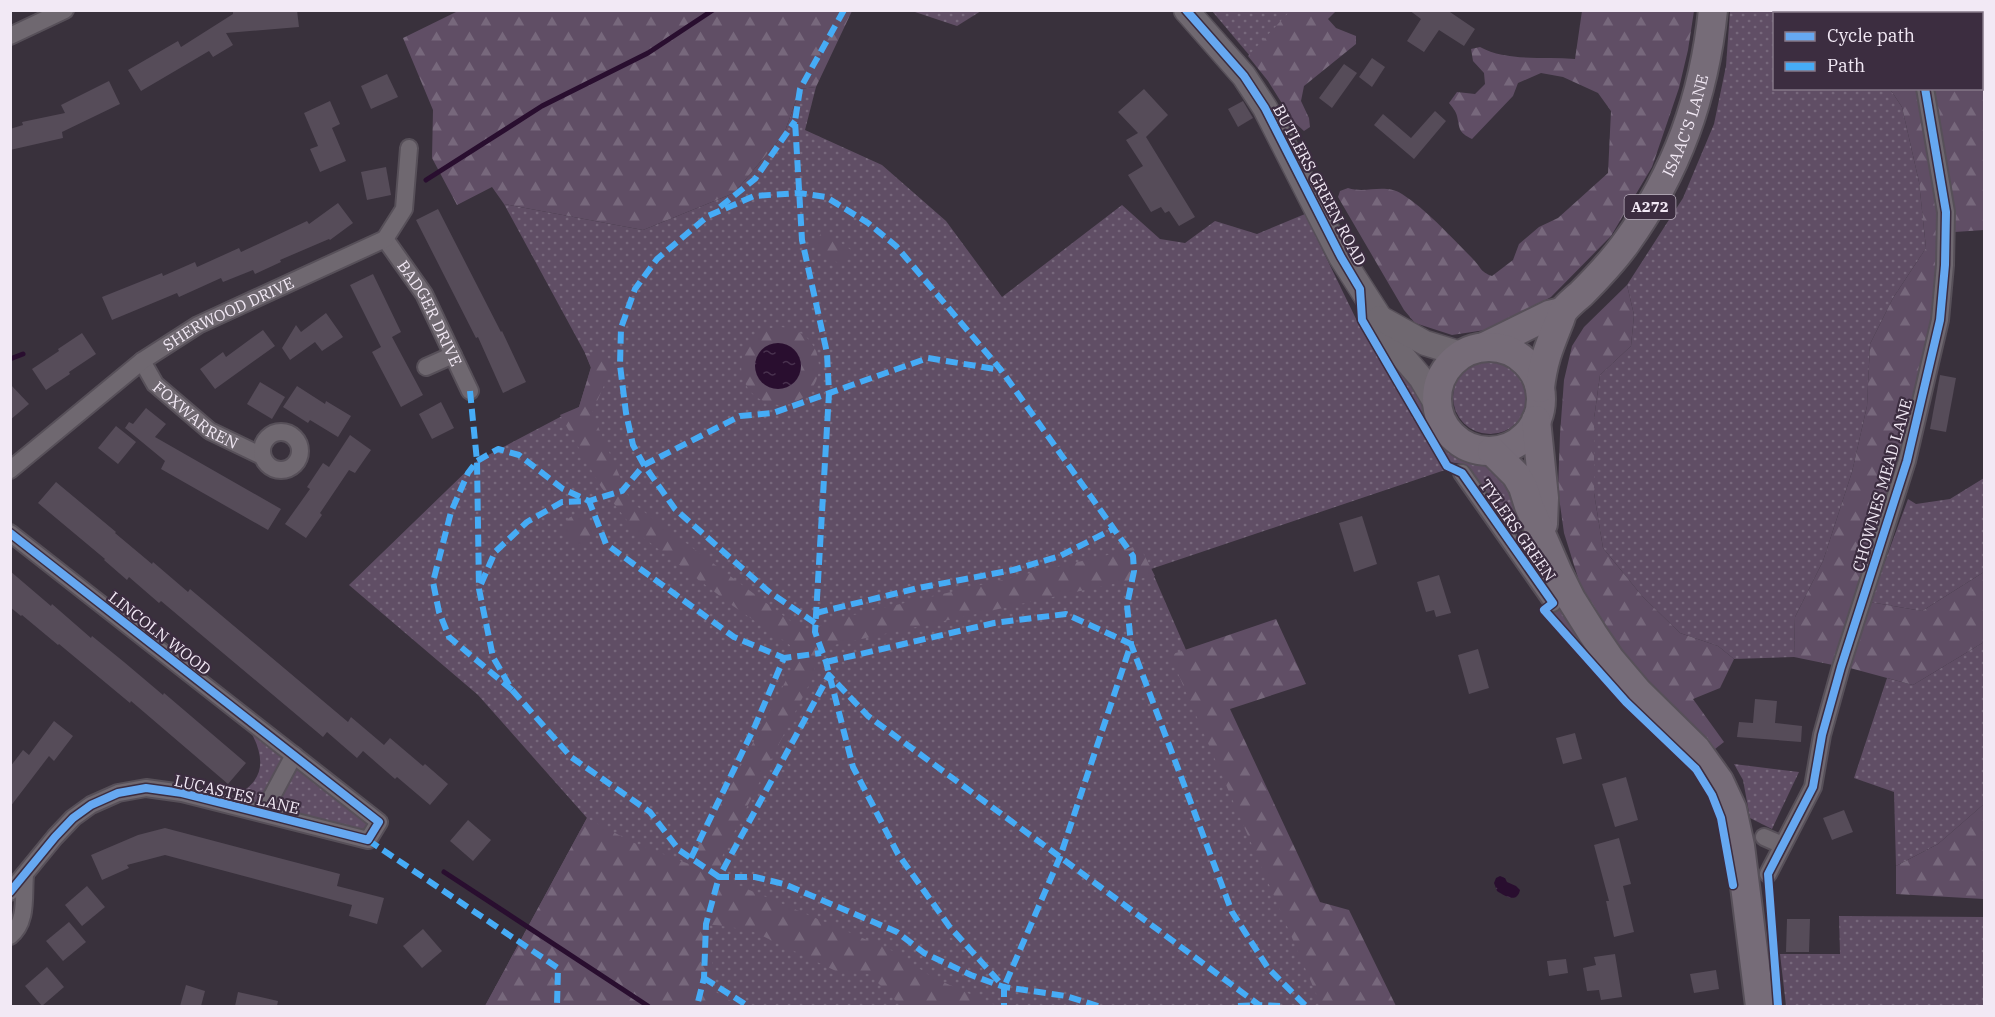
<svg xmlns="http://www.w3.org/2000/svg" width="1995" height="1017" viewBox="0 0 1995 1017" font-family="'IBM Plex Serif',serif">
<defs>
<pattern id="green-dots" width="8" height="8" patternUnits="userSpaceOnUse" patternTransform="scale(1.5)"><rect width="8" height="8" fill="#604e65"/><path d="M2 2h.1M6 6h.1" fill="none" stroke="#77687c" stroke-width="1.8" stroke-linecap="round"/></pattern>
<pattern id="forest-firs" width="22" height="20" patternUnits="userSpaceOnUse" patternTransform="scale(1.5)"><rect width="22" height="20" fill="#604e65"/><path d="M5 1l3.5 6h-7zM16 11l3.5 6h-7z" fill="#77687c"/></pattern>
<pattern id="water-ripples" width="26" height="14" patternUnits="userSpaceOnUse" patternTransform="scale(1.5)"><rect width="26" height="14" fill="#290e2f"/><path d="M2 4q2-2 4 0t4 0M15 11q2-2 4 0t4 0" fill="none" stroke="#48314e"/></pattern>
</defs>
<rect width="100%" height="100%" fill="#39313c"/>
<g fill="url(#green-dots)">
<polygon points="912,11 981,11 957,26"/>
<polygon points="1212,11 1292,11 1250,56"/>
<polygon points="1730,11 1845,11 1846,13 1774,14 1774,88 1890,89 1902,107 1919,182 1926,248 1893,298 1870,344 1867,406 1852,472 1823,561 1795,617 1794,657 1734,659 1718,646 1680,633 1642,596 1603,548 1594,493 1594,419 1600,375 1631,346 1634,315 1627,285 1683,198 1714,124 1726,66"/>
<polygon points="816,87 805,130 882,165 946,221 1002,297 1122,205 1160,239 1185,243 1215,221 1257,234 1305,214 1359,325 1445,470 1151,569 1340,1006 485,1006 587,818 478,695 349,585 477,461 579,407 591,367 585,353 504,204 643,230 734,193 784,134 800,89"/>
<polygon points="1380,346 1382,346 1416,391 1436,435 1445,445 1458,455 1487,465 1509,482 1524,529 1515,534 1505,528 1462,464 1449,462"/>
<circle cx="1490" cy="397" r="37"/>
<polygon points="1984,478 1984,572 1922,611 1870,602 1908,499 1916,504 1950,499"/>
<polygon points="1533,558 1538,558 1627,699 1584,655 1549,615 1552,608 1530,561"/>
<polygon points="1984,642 1984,804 1938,844 1896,866 1894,792 1854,778 1887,678 1913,685"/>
<path d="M239,711l140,111 -11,18 -148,-38c8,-4 18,-7 26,-13 29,-22 7,-54 -7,-78z"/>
<polygon points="1734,764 1799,772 1772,829 1750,818 1743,780"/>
<polygon points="1839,916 1984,917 1984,1006 1786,1006 1780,954 1840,954"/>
</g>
<g fill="url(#forest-firs)">
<polygon points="1934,10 1936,13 1846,14 1845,11"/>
<polygon points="458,11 458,10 852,11 816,87 800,89 784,134 734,193 643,230 504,204 492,187 457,205 432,158 433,110 403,38"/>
<polygon points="1290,11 1336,11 1328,19 1336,28 1356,36 1356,44 1304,86 1301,101 1309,118 1310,127 1304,131 1293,121 1268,81 1248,56"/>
<path d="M1582,11h112l-6,39 -9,38 -27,79 -41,69 -60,61 -59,32 -40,6 -37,-12 -11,-13 -66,-113 2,-6 8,-3c18,6 36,-5 54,6 25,16 49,43 70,64 9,9 8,14 20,18l21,-16 6,-16 20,-17 19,-9 50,-45 3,-62 -13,-18 -35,-16 -22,-4 -23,10 -5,13 -41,43c-14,-7 -12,-10 -15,-23 -1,-5 -5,-9 -8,-13l8,-11 18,2 10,-10 -1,-11 -11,-12 -2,-12 9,-2c27,15 64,9 95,12z"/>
<polygon points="1982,52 1984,54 1984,230 1940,233 1932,318 1899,458 1833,665 1794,657 1795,617 1823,561 1852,472 1867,406 1870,344 1893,298 1926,248 1919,182 1902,107 1890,89 1982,88"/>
<polygon points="823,231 851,250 841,265 812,246"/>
<polygon points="1627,285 1634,315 1631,346 1600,375 1594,419 1594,493 1603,548 1642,596 1680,633 1718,646 1734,659 1720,688 1693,699 1724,742 1715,749 1645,683 1602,629 1579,581 1564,533 1558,490 1560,434 1564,380 1572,346 1584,327"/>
<circle cx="780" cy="366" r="39"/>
<polygon points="585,353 606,354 612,367 592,413 631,502 808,634 828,621 1116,553 1139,545 1155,576 1126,581 834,645 814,659 815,673 723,854 719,877 893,951 932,977 992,1004 1006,1006 901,1006 869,974 838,972 750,930 707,924 716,992 739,1006 485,1006 587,818 632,842 689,864 792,669 790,645 733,606 636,532 601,487 560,415 579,407 591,368"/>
<circle cx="578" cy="530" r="15"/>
<polygon points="1984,572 1984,642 1913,685 1850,668 1870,602 1922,611"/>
<polygon points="1276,619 1306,684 1230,709 1320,902 1349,910 1396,1006 1317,1006 1321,1005 1170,655"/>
<polygon points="1984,804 1984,899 1896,894 1896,866 1938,844"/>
</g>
<g fill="url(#water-ripples)">
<circle cx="778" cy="366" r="23"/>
<path d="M1500,876l5,2 2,4 9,4 4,4c-3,14 -15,6 -23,1l-3,-8 2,-5z"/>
</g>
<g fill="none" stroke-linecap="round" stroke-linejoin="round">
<g stroke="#290e2f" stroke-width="5">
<polyline points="426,180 542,106 648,53 713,10"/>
<polyline points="10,359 23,354"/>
<polyline points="444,872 648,1006"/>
</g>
</g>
<g fill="#564c59">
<polygon points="233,10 297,10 299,27 226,33 233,45 213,57 209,51 141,91 128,70 178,41 181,47 233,14"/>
<polygon points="1409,10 1447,10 1475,29 1464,46 1439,30 1424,52 1407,41 1421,19"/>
<polygon points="1372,58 1385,67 1372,87 1359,77"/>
<polygon points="1344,64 1357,73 1332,108 1319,98"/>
<polygon points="387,74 398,97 371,109 361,86"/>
<polygon points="109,81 120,104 62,132 63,138 10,150 10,129 23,125 22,122 65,113 61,105"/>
<polygon points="1144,89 1168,115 1146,137 1195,217 1179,226 1169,211 1165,213 1161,207 1151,212 1128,175 1143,166 1126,140 1138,133 1118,112"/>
<polygon points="330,101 340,124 332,128 346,161 320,172 310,149 318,146 304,113"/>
<polygon points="1243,101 1253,118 1238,127 1228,109"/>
<polygon points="1435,111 1446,121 1414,159 1374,125 1383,114 1411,138"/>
<polygon points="386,167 391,195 367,200 361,172"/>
<polygon points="338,203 353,223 330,240 329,239 280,260 281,262 255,274 253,270 223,282 221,278 179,297 177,293 112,320 102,297 162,273 163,276 195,262 197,267 239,248 241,252 307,221 309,224"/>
<polygon points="438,209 501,332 502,331 526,382 503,393 478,337 476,338 416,220"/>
<polygon points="373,274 401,332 392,337 423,395 401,407 372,352 381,347 350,285"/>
<polygon points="326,313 343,337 322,351 315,342 290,360 282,348 296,325 301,332"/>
<polygon points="263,330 275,346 215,389 200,369 223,352 226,357"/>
<polygon points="82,333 96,354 69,372 70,374 46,390 32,369 59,351 58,349"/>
<polygon points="1940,375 1956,378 1946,432 1930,429"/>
<polygon points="260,382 285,397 272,419 247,404"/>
<polygon points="10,384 29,404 10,420"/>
<polygon points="297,386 325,404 326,401 351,416 338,437 310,420 308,423 283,407"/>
<polygon points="441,402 454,428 432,439 419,414"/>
<polygon points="146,408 166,424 155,437 281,509 268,530 161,469 165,461 125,428 129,422 133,424"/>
<polygon points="116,426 136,442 118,464 98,448"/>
<polygon points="350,435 371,450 355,473 349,470 320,513 322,515 306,538 285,524 310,489 307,487 323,463 329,467"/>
<polygon points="56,482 116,532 115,533 152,564 153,562 188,592 190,589 348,722 351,717 384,745 390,738 423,766 425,764 448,784 430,805 397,777 395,779 363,751 357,758 327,732 323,737 161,601 159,603 129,577 127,580 104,560 105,559 38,503"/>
<polygon points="1362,516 1377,564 1354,572 1339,523"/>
<polygon points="10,571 51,606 52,604 91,638 92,636 124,662 163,695 164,693 246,763 228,784 131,701 130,703 59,644 58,645 22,615 21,616 10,607"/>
<polygon points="1439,575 1451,613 1436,617 1434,610 1426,612 1417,582"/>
<polygon points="1478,649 1489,688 1469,694 1458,655"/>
<polygon points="1755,699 1777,701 1775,723 1802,726 1801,742 1737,737 1739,722 1753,723"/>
<polygon points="54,721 73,736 54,761 49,756 10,807 10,767 23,750 29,755"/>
<polygon points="1575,733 1582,759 1563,764 1556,738"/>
<polygon points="1626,777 1638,820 1615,827 1602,784"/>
<polygon points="1844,810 1853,832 1832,840 1823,818"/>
<polygon points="468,820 491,840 473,861 450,841"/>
<polygon points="165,828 340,874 337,886 384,898 377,924 349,916 352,905 165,855 127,865 129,868 102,880 91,855 138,835"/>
<polygon points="1619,838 1631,884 1623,886 1634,932 1614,937 1606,901 1609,901 1594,845"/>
<polygon points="87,886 105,907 82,926 65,905"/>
<polygon points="1787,919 1810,919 1809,952 1786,952"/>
<polygon points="69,922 86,942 63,961 46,941"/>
<polygon points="423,929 442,951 422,968 403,946"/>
<polygon points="1615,954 1622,997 1601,1000 1599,990 1587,991 1583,968 1596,965 1594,957"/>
<polygon points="1566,959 1568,973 1549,976 1547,961"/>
<polygon points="47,967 64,987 42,1006 25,986"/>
<polygon points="1716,970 1719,989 1694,993 1690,974"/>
<polygon points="186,985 205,991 201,1006 180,1006"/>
<polygon points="238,992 278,1001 277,1006 235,1006"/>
</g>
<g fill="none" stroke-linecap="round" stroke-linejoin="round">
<g stroke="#575059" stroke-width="20">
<g id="minor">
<polyline points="1903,10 1904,14"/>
<polyline points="10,36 65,10"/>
<path id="s1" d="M385,239l39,55 46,97"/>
<path id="s2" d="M142,361l13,23 55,47 52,25"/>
<polyline points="426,367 453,355"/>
<circle cx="281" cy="451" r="19"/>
<path id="s3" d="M10,470l132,-109 56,-36 187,-86 19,-30 5,-61"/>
<polyline points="1462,473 1553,603"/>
<polyline points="10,533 379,822 368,840 182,793 146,788 118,793 91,805 73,818 55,837 10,892"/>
<polyline points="263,813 294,755"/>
<polyline points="1764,837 1782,845"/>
<polyline points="1768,874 1813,787 1822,735 1841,667 1907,461 1940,320 1945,265 1946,212 1925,88"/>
<path d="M10,936c18,-14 13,-41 15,-61"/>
</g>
</g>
<g stroke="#575059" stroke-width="27">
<g id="secondary">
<polyline points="1186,10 1244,76 1265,108 1341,257 1380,318 1393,345 1421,378 1438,407"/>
<polyline points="1380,318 1425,343 1461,354"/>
</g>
</g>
<g stroke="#575059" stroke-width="32">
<g id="trunk">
<polyline points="1484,347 1549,315 1562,312"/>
<circle cx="1489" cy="399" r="52"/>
<path id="s4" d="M1540,388c3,-27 9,-41 19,-66 2,-4 2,-8 5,-12 5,-6 11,-11 17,-16 16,-16 32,-33 45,-51 51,-71 78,-146 87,-233"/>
<polyline points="1536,420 1544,498 1543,524"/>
<polyline points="1492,451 1516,475 1523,487 1529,506 1558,573 1571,599 1593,634 1610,659 1638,692 1696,749 1719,781 1732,809 1740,846 1760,1006"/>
</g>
</g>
<use href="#minor" stroke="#6f6870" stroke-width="16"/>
<use href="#secondary" stroke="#6f6870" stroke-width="24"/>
<use href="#trunk" stroke="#766c78" stroke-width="28"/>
<g stroke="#46acf6" stroke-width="6" stroke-dasharray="12 6" stroke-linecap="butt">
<polyline points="844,10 800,89 795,121 802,240 827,353 829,393 815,632 826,662 853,767 898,854 949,926 1004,987 1004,1006"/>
<polyline points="720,207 755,179 795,121"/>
<polyline points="470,391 477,461 479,589 493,657 512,690 571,757 650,812 679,850 719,877 706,924 704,978 697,1006"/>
<polyline points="481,584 495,552 527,522 562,502 589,501 606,544 734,637 784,658"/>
<polyline points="816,613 918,588 1013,570 1060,556 1113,529"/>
<polyline points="815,623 768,591 675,509 644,465 633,445 626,413 620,365 621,328 635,289 657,259 708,216 754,196 799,193 826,197 868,223 896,246 1001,370 1133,556 1134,571 1127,605 1131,644 1232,912 1268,968 1306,1006"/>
<polyline points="826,662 994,623 1066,614 1131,644 1060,857 1004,987"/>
<polyline points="512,690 449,637 439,612 433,582 451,512 468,473 477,461 498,449 519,455 563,489 589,501 622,491 644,465 740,416 773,413 928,358 1001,370"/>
<polyline points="368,840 558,968 557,1006"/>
<polyline points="691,858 755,726 784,658 821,653"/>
<polyline points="704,978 748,1006"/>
<polyline points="1098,1006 1066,996 1004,987 971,975 924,953 897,932 784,884 755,877 719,877 829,675 868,716 1060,857 1259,1005 1280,1006"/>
<polyline points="1238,1006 1259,1005"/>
</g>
<g stroke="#3c2d40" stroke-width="11">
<g id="cycleway">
<polyline points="1186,10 1244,76 1265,108 1341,257 1360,289 1362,320 1447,466 1462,473 1553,603 1544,610 1626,702 1696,769 1712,795 1721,818 1733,885"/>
<polyline points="10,533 379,822 368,840 182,793 146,788 118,793 91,805 73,818 55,837 10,892"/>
<polyline points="1778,1006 1768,874 1813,787 1822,735 1841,667 1907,461 1940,320 1945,265 1946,212 1925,88"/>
</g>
</g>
<use href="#cycleway" stroke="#66a8f1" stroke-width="8"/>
</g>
<g text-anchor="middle" stroke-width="4.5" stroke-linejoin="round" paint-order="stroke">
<rect fill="#3c2d40" stroke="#bbb1bf" stroke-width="1.5" x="1624.5" y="195" width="51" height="24" rx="4.5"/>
<g font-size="15" font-weight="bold" fill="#f2e9f5">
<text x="1650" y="212">A272</text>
</g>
<g font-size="16" fill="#f2e9f5" stroke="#3c2d40">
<text dy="6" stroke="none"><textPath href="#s4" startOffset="306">ISAAC'S LANE</textPath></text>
<text transform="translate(1320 185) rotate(62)" y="6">BUTLERS GREEN ROAD</text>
<text dy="6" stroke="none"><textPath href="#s1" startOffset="87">BADGER DRIVE</textPath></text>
<text dy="6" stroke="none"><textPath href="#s3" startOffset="270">SHERWOOD DRIVE</textPath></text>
<text dy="6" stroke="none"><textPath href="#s2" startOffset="78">FOXWARREN</textPath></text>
<text transform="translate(1882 485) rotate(-74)" y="6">CHOWNES MEAD LANE</text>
<text transform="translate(1518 530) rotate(55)" y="6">TYLERS GREEN</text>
<text transform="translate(160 633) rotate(38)" y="6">LINCOLN WOOD</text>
<text transform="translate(237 794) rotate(13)" y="6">LUCASTES LANE</text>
</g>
</g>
<rect width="1995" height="1017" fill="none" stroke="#f2e9f5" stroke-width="24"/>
<rect x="1773" y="12" width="210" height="78" fill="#3c2d40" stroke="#857888" stroke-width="1.5"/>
<rect x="1785" y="32" width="30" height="9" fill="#66a8f1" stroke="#857888" stroke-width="1.5"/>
<text x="1827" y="42" font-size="18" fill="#f2e9f5">Cycle path</text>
<rect x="1785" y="62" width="30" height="9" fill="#46acf6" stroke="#857888" stroke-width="1.5"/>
<text x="1827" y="72" font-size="18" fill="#f2e9f5">Path</text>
</svg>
